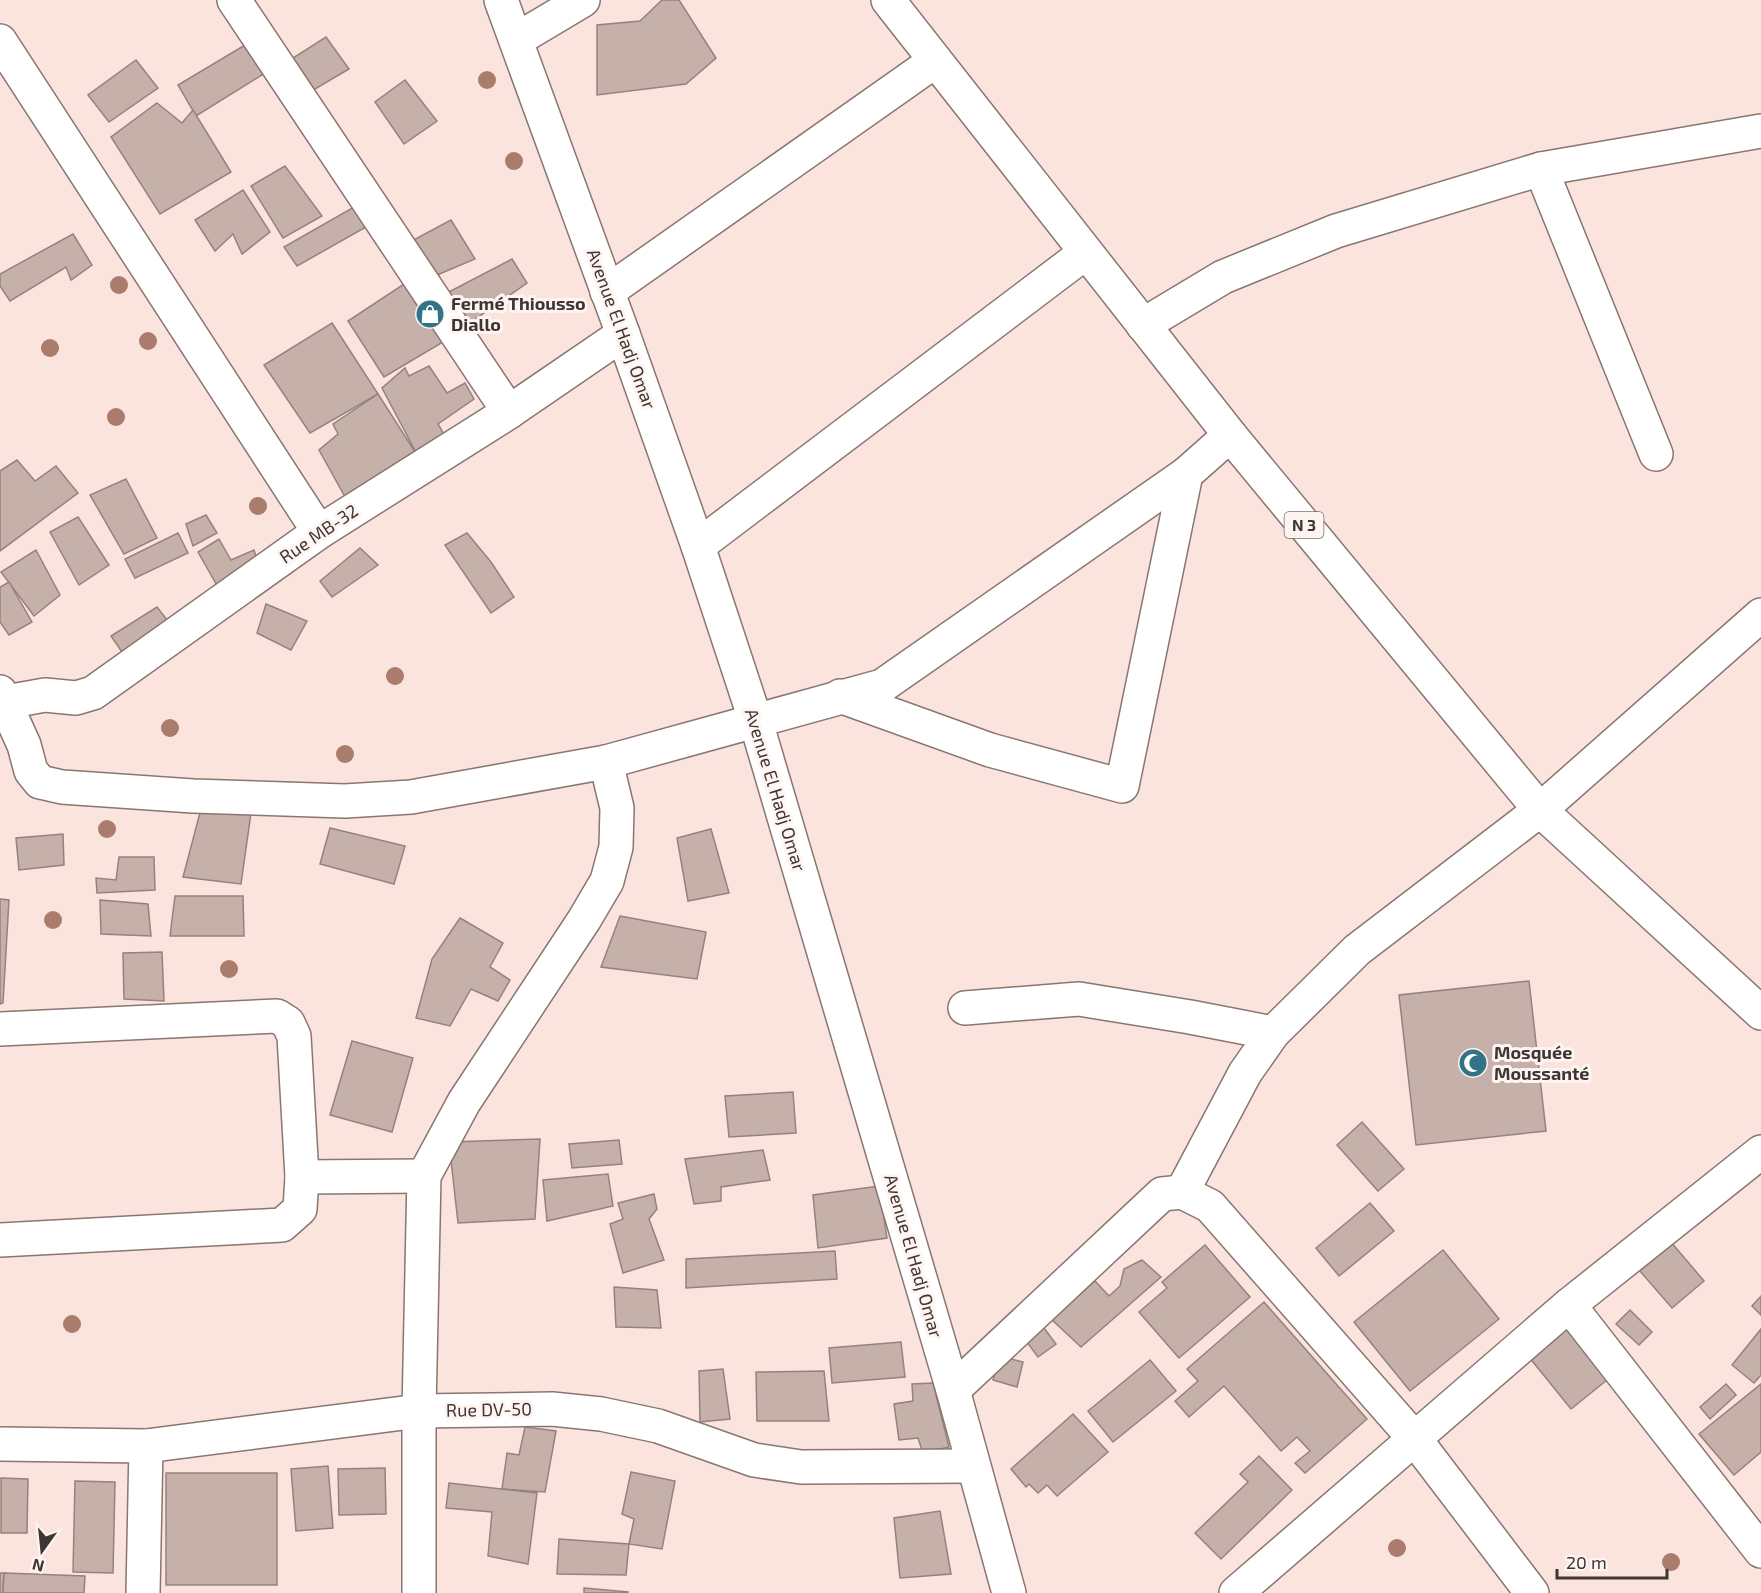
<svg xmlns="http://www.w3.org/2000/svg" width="1761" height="1593" viewBox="0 0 1761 1593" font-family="'Exo 2',sans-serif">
<rect width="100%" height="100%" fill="#fae4dd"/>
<g fill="#c6b1aa" stroke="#96827c" stroke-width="1.5">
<polygon points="662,0 679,0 716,58 686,84 597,95 597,25 640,21"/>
<polygon points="326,37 349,69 310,92 293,58"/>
<polygon points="245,45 265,73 196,116 178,85"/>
<polygon points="136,60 158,88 109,122 88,95"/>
<polygon points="405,80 437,121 404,144 375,102"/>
<polygon points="157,103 182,123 193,110 231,172 160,214 111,137"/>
<polygon points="285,166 322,216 283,238 251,186"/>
<polygon points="243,190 270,232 242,254 233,234 215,251 195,220"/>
<polygon points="354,207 366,227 297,266 284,247"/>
<polygon points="451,220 475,259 430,278 406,244"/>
<polygon points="73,234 92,265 71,280 66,267 10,301 0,286 0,274"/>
<polygon points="512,259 527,283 467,325 443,295"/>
<polygon points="407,282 448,339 384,377 348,321"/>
<polygon points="332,323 378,394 310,433 264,365"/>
<polygon points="429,366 447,393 465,383 474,399 438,424 449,443 419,458 382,388 405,368 409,376"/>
<polygon points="378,394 419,458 359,497 344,495 319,450 338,434 333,424"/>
<polygon points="17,460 35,481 56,466 78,493 0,551 0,471"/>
<polygon points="126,479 157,538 124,554 90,495"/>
<polygon points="206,515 217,533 193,546 186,524"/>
<polygon points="78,517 109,565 79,585 50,532"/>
<polygon points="178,533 188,553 135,578 125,559"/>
<polygon points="467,533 491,562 514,597 491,613 445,545"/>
<polygon points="219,539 231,560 254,550 259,566 219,589 198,552"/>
<polygon points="360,548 378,565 332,597 320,581"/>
<polygon points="36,550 60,595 34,616 1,572"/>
<polygon points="9,582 32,622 9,635 0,622 0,587"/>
<polygon points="266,604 307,621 291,650 257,633"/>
<polygon points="157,607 171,625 124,655 111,636"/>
<polygon points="202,805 251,813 241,884 183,877"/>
<polygon points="330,828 405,846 394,884 320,864"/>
<polygon points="711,829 729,893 688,901 677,838"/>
<polygon points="63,834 64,865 19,870 16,838"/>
<polygon points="119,857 154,857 155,890 97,893 96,878 116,880"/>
<polygon points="175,896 243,896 244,936 170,936"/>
<polygon points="0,899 9,900 3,1003 0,1004"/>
<polygon points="100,900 148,904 151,936 101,934"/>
<polygon points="620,916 706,932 697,979 601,967"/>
<polygon points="460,918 503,943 490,967 510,980 498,1001 471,989 450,1026 416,1018 432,959"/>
<polygon points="162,952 164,1001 124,999 123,953"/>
<polygon points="1529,981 1546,1131 1416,1145 1399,995"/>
<polygon points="352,1041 413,1058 392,1132 330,1115"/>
<polygon points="793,1092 796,1133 729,1137 725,1096"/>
<polygon points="1362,1122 1404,1169 1378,1191 1337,1145"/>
<polygon points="540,1139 535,1219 458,1223 449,1142"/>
<polygon points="619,1140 622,1164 572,1168 569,1144"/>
<polygon points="763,1150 770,1180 721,1187 721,1201 694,1204 685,1159"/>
<polygon points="608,1174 613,1206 547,1221 543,1180"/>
<polygon points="879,1186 887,1238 818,1248 813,1195"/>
<polygon points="654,1194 657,1209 649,1219 664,1260 623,1273 610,1224 623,1219 618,1203"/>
<polygon points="1370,1203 1394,1231 1339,1276 1316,1248"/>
<polygon points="1665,1235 1704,1281 1672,1308 1633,1263"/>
<polygon points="1205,1245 1250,1297 1179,1358 1139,1312 1167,1288 1162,1282"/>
<polygon points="1443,1250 1499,1319 1410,1391 1354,1322"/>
<polygon points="835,1251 837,1279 686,1288 686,1259"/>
<polygon points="1142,1260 1161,1277 1081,1347 1051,1319 1095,1281 1109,1296 1120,1286 1124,1269"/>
<polygon points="614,1287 657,1290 661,1328 616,1327"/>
<polygon points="1761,1296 1761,1315 1752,1306"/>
<polygon points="1264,1302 1367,1419 1305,1473 1295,1463 1310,1451 1297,1437 1281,1451 1224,1386 1189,1417 1175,1401 1198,1381 1187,1369"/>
<polygon points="1630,1310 1652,1332 1639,1345 1616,1324"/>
<polygon points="1041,1324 1056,1344 1038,1357 1023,1337"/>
<polygon points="1569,1324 1612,1376 1571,1409 1529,1357"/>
<polygon points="1761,1329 1761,1375 1754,1383 1732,1365"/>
<polygon points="901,1342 905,1377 832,1383 829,1348"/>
<polygon points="999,1356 1023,1362 1017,1387 993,1380"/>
<polygon points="1150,1360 1176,1391 1113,1442 1088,1411"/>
<polygon points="723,1369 730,1419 700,1422 699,1371"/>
<polygon points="824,1371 829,1421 757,1421 756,1372"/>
<polygon points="933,1383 949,1447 923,1453 918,1438 899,1440 894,1404 913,1401 912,1384"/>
<polygon points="1726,1384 1736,1395 1710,1419 1700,1407"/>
<polygon points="1761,1384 1761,1452 1734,1475 1699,1434"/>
<polygon points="1073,1414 1108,1452 1057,1496 1047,1485 1038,1493 1029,1484 1026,1487 1011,1469"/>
<polygon points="525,1427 556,1431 545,1492 502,1489 507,1453 519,1455"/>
<polygon points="1259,1456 1292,1490 1221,1559 1195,1533 1248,1482 1240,1474"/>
<polygon points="328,1466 333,1528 296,1531 291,1469"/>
<polygon points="385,1468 386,1514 339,1515 338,1469"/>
<polygon points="631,1472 675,1481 662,1549 629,1544 634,1519 622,1514"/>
<rect x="166" y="1473" width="111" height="112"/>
<polygon points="1,1478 28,1479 27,1533 1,1533"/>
<polygon points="75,1481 115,1482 113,1573 73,1572"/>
<polygon points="449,1483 537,1493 528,1564 488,1556 492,1512 446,1508"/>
<polygon points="940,1511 951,1574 900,1578 894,1518"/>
<polygon points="559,1539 629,1544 626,1575 557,1574"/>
<polygon points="0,1573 4,1573 3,1593 0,1593"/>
<polygon points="4,1573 85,1576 84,1593 3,1593"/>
<polygon points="584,1588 628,1592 628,1593 584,1593"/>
</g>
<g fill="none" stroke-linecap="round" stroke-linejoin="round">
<g stroke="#897670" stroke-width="36">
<g id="minor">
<polyline points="234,0 509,412"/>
<polyline points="501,0 623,334 698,546 756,722 953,1390 1009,1593"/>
<polyline points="516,40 583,0"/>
<polyline points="0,41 319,532"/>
<polyline points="1541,169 1656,454"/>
<polyline points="607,292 935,61"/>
<polyline points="1143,325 1223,277 1336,231 1541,169 1761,131"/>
<polyline points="698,546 1085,253"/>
<polyline points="0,692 24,745 31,771 40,782 62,787 193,796 345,801 411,797 606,762"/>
<polyline points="840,696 990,750 1122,786 1186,474"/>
<polyline points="6,702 45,695 76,698 93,693 319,532 509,412 623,334"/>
<polyline points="965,1008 1079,999 1190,1017 1273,1033"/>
<polyline points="0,1029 277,1016 288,1023 294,1036 302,1177 424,1176"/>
<polyline points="1182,1192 1245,1073 1273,1033 1357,950 1540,810 1761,615"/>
<polyline points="0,1240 282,1225 300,1209 302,1177"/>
<polyline points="1569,1305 1761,1551"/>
<polyline points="953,1390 1162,1194 1182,1192 1210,1206 1414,1438 1532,1593"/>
<polyline points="0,1444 146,1446 419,1411 552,1409 601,1414 658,1426 754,1460 801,1467 973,1466"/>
<polyline points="143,1593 146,1446"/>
<polyline points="419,1593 419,1411 424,1176 464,1102 584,920 607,881 616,847 617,808 606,762 882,686 1186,474 1230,435"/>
<polyline points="1236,1593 1569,1305 1761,1152"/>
</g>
</g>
<g stroke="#897670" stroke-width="36">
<polyline id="major" points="888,0 1230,435 1540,810 1761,1013"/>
</g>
<use href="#minor" stroke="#fff" stroke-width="33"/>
<use href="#major" stroke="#fff" stroke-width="33"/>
</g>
<g fill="#a97c6c">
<circle cx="487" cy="80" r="9"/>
<circle cx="514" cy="161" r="9"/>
<circle cx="119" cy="285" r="9"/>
<circle cx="148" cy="341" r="9"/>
<circle cx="50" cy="348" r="9"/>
<circle cx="116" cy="417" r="9"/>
<circle cx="258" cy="506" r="9"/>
<circle cx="395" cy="676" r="9"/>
<circle cx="170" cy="728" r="9"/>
<circle cx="345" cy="754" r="9"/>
<circle cx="107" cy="829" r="9"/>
<circle cx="53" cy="920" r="9"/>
<circle cx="229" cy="969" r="9"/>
<circle cx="72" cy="1324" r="9"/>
<circle cx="1397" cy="1548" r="9"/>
<circle cx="1671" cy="1562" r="9"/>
</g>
<defs>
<g id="shop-disc" transform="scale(1.5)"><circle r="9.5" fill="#327486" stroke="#fef5f2"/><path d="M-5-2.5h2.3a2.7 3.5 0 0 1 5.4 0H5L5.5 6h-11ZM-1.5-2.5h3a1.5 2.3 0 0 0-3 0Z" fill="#fff"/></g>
<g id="mosque-disc" transform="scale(1.5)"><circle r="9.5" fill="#327486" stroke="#fef5f2"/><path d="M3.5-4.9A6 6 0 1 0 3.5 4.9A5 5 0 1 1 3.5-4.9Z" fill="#fff"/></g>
</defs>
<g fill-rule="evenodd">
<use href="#shop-disc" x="430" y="314"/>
<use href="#mosque-disc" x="1473" y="1063"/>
</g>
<g text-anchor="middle" stroke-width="6" stroke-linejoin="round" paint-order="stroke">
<rect fill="#fef5f2" stroke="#786f6c" stroke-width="1.5" x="1284.5" y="512" width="39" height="26" rx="4.5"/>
<g font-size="16" font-weight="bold" fill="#3e3633">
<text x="1304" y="531">N 3</text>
</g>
<g font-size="18" font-weight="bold" fill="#3e3633" stroke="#fef5f2" text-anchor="start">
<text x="451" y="310">Fermé Thiousso<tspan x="451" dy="21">Diallo</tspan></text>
<text x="1494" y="1059">Mosquée<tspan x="1494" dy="21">Moussanté</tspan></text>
</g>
<g font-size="18" fill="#3e3633" stroke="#fef5f2">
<text transform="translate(621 329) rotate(70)" y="6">Avenue El Hadj Omar</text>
<text transform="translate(319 534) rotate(-34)" y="6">Rue MB-32</text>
<text transform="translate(775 790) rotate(73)" y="6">Avenue El Hadj Omar</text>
<text transform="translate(913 1256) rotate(74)" y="6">Avenue El Hadj Omar</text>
<text transform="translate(489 1410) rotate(-1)" y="6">Rue DV-50</text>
</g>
</g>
<g transform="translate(42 1551) rotate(195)" stroke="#fef5f2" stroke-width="4.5" paint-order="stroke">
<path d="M0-4.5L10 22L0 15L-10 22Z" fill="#3e3633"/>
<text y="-9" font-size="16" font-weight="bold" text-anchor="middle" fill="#3e3633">N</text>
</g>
<path d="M1557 1569v9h110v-9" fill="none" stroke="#3e3633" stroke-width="3"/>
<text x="1566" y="1569" font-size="18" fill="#3e3633" stroke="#fef5f2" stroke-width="4.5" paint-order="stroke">20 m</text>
</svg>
